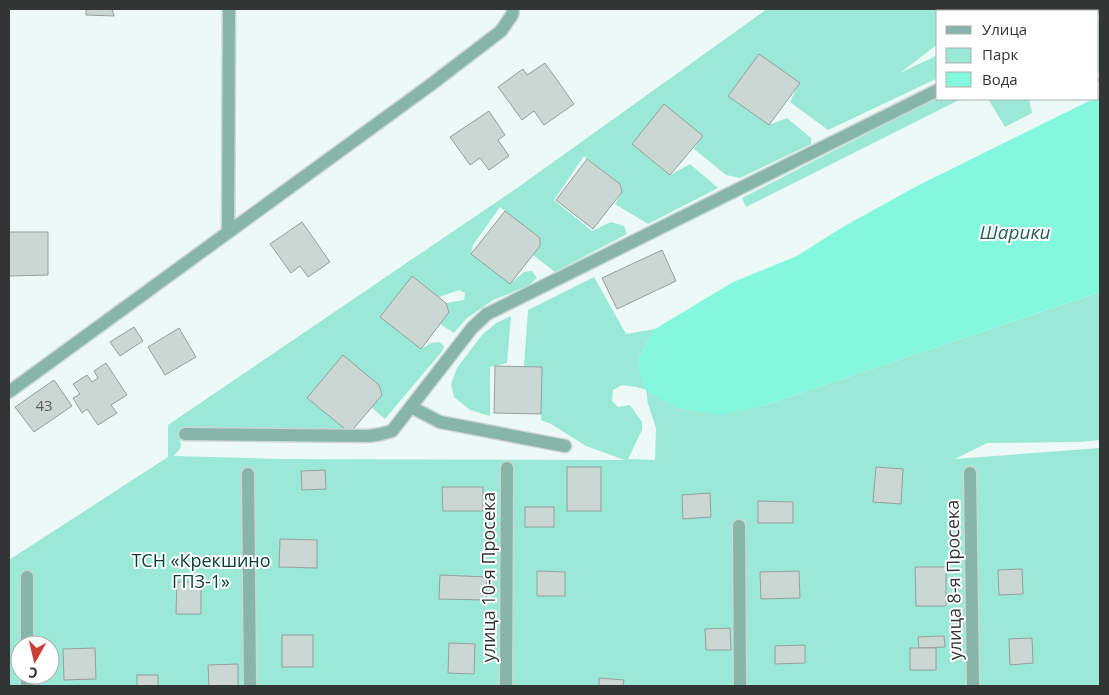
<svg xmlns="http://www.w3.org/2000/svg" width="1109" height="695" viewBox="0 0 1109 695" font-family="'Open Sans',sans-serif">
<rect width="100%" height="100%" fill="#edf9f6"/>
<g fill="#99e9d6" fill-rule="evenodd">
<path d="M767,9h219l-3,2h-45v33l-38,29 38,-18v23l-110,52 -38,-28 9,-19 -70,13 40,29 18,-7 24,20v6l-71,34 -14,-3 -32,-26 8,-13 -38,-31 -32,39 38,31 20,-11 28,24 -70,36 -33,-20 7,-12 -2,-8 -36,-28 -30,44 38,31 19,-9 13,4 3,8 -72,38 -22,-17 7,-9v-8l-40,-31 -27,38 -2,9 39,30 14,-12 8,-1 5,7 -9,8 -35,14 -27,19 -12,14 -14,-9 9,-12 -3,-9 18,-3 1,-7 -6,-3 -20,7 -27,-21 -32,41 41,32 10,-6 8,-1 5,4 -1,4 -58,69 -14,-12 11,-12 -3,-10 -36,-30 -36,43 43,35 -168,-6 -2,10 1,10 -7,9 105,3 346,1 -39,-14 -35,-22 -10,-4 1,-53 -18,-1 4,-56 66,-33 32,57 29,-5 -16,28 123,49 338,-114v148l-21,2 -92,1 -32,16 145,-11v238h-1091v-126l159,-103v-32l349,-237zM622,385l15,2 9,3 2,14 8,24 -1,32 -27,-1 14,-29v-8l-12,-17 -12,2 -6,-6 1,-11zM20,645h30v30h-30z"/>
<polygon points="1100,17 1100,72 1098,72 1098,18"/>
<polygon points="938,97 938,99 961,99 746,207 742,198"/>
<polygon points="988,99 1029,99 1032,113 1005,127"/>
<polygon points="511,316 507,363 490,367 490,416 470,410 454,397 451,384 457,368 482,335 496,323"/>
</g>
<polygon fill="#84f8dd" points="1100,98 1100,292 762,406 719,415 677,408 646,390 639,370 639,357 655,329 733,282 797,256 841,228 917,186 1089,101"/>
<g fill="#cbd7d3" stroke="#95a09d">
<polygon points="86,9 112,9 114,16 86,15"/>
<polygon points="759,54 800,83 769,125 728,96"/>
<polygon points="545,63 574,104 544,125 534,111 522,120 498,87 523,69 527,75"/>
<polygon points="664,104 703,136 670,175 632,144"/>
<polygon points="489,111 505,135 498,140 509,156 489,170 480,158 470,165 450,137"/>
<polygon points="587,159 620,184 622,192 593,229 556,200"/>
<polygon points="505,211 540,238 540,246 510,284 471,254"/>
<polygon points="302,222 330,262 308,277 300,266 291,273 270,244"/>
<polygon points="9,232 48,232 48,275 9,276"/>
<polygon points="662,250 676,281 617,309 602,278"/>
<polygon points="412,276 446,303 449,312 421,349 380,317"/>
<polygon points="134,327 143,341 120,356 110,342"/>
<polygon points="179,328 196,357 165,375 148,347"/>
<polygon points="343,355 379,385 382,395 350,433 307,398"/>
<polygon points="106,363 127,395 111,405 117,413 98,425 87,409 82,413 73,398 80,394 73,384 87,375 92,382 98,378 94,371"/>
<polygon points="495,366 542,367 541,414 494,413"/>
<polygon points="54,380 72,406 34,432 15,407"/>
<rect x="567" y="467" width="34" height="44"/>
<polygon points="876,467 903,469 901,504 873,502"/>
<polygon points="325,470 326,489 302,490 301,471"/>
<polygon points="442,487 483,487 483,511 443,511"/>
<polygon points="710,493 711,517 683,519 682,495"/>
<polygon points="758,501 793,502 793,523 758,523"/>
<rect x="525" y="507" width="29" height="20"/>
<polygon points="280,539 317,540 317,568 279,567"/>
<polygon points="915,567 946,567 946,606 916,606"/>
<polygon points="1022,569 1023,594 999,595 998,570"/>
<polygon points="537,571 565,572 565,596 537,596"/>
<polygon points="799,571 800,598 761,599 760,572"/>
<polygon points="440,575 487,577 486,600 439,599"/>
<polygon points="177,582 201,582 201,614 176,614"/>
<polygon points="730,628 731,650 706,650 705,629"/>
<rect x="282" y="635" width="31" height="32"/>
<polygon points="944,636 945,647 919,648 918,637"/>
<polygon points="1032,638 1033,663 1010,665 1009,639"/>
<polygon points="449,643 475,644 474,674 448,673"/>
<polygon points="805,645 805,663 775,664 775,646"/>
<polygon points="95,648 96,679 64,680 63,649"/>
<rect x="910" y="648" width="26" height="22"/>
<polygon points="238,664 238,686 209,686 208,665"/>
<rect x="137" y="675" width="21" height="11"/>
<polygon points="599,678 624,680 623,686 599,686"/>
</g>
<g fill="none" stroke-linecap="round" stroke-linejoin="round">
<g stroke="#cbd6d3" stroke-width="15">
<g id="minor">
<polyline points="1091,11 1096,9"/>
<polyline points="228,232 229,9"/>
<polyline points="9,392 429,86 501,31 512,15 513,9"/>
<polyline points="411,407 440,422 565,446"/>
<polyline points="185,434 369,436 381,434 392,431 472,328 487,314 938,90"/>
<polyline points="970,473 973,686"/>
<polyline points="248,474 250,686"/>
<polyline points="739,526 740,686"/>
<polyline points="27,577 27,645"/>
<polyline points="27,675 27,686"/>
<polyline points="506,686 507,468"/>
</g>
</g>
<polyline stroke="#aab3b1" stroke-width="3" stroke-dasharray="4 4" stroke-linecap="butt" points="1098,80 1100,80"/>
<use href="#minor" stroke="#88b5a9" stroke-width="12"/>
</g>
<g text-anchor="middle" stroke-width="4" stroke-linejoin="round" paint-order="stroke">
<g font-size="15" fill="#585e5c">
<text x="44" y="411">43</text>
</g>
<g font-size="18" fill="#053d33" stroke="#fff">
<text x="201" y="567">ТСН «Крекшино<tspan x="201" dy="21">ГПЗ-1»</tspan></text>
</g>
<g font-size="18" fill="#313635" stroke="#fff">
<text transform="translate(489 577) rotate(-90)" y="6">улица 10-я Просека</text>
<text transform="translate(954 580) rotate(-91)" y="6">улица 8-я Просека</text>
</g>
<g font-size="19" font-style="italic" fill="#2d5e53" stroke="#fff">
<text x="1015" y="239">Шарики</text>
</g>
</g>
<rect width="1109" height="695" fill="none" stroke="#313635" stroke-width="20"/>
<rect x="936" y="10" width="162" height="90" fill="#ffffff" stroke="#adafae"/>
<rect x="946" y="26" width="25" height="8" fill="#88b5a9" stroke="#adafae"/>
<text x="982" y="35" font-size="15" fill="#313635">Улица</text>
<rect x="946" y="48" width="25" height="15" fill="#99e9d6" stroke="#adafae"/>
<text x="982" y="60" font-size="15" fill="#313635">Парк</text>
<rect x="946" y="72" width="25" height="15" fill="#84f8dd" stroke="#adafae"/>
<text x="982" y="85" font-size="15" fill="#313635">Вода</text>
<g transform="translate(35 660) rotate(188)"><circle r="24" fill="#ffffff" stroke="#adafae"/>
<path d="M0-4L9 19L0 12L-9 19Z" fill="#cb3d37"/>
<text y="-8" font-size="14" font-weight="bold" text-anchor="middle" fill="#313635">С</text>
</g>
</svg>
